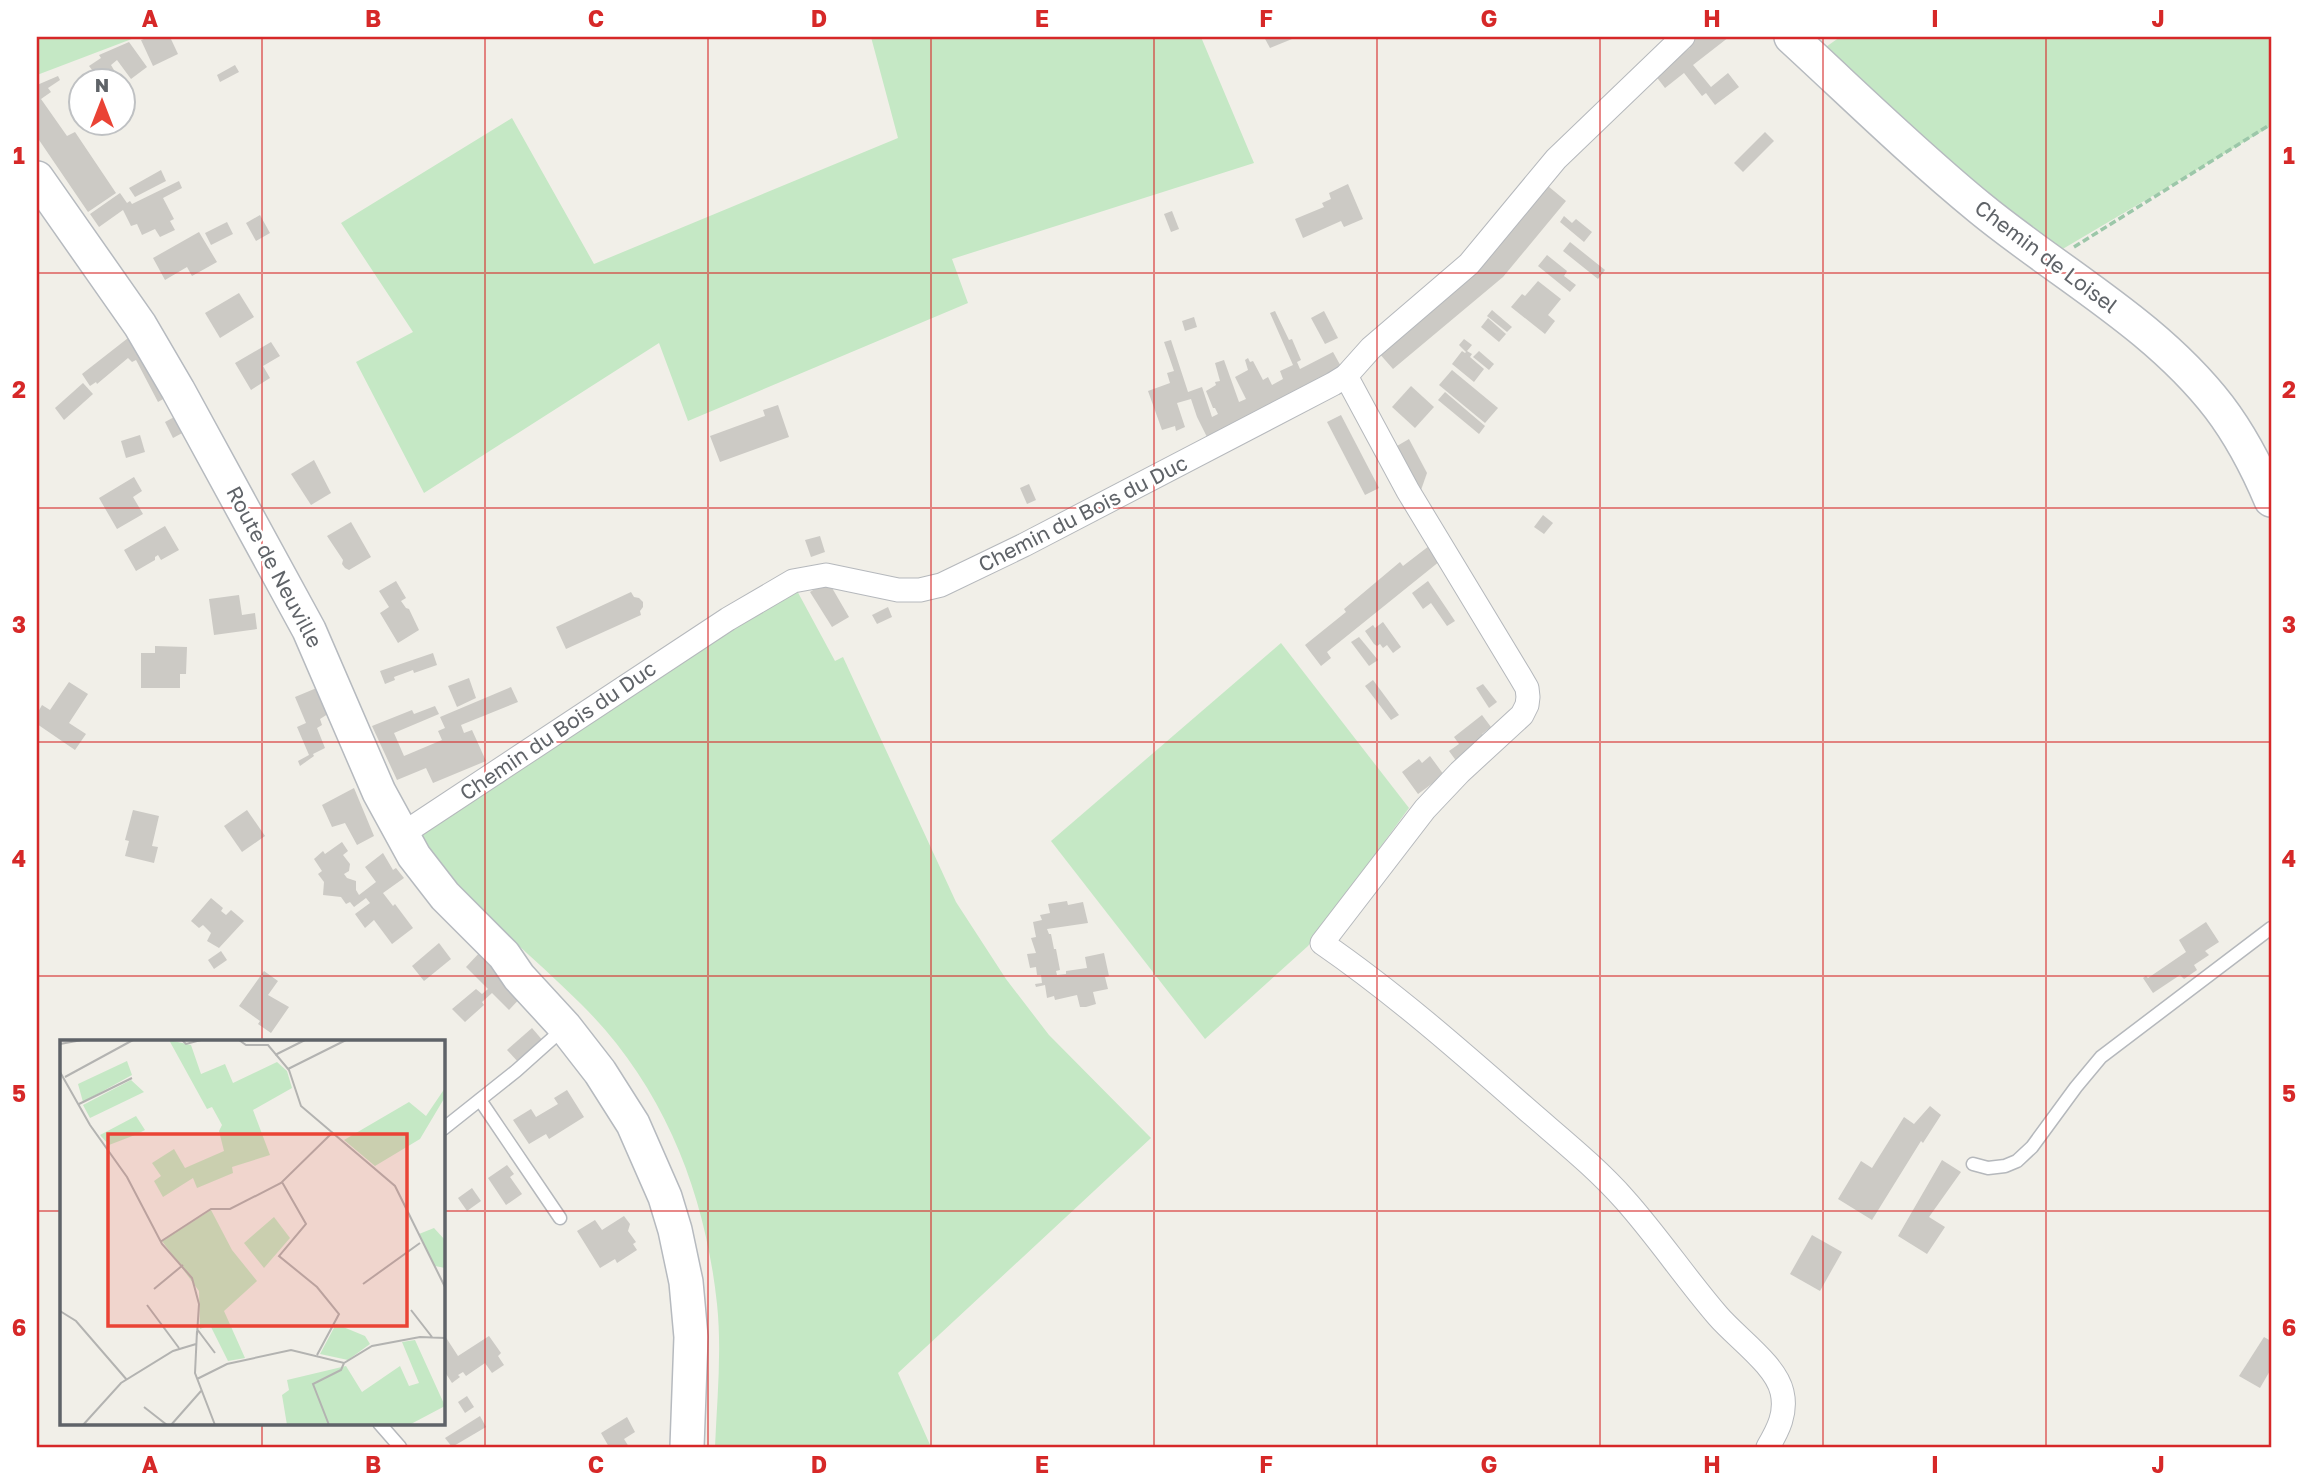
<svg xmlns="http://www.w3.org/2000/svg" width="2308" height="1484" viewBox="0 0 2308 1484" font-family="'Golos Text',sans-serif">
<rect width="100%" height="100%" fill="#f1efe8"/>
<g fill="#c5e8c5">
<polygon points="37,37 137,37 37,75"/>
<polygon points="871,37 1201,37 1254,163 952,259 968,303 688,421 659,343 424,493 356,362 413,332 341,223 512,118 594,264 898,138"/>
<polygon points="1840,37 2271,37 2271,126 2061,250 1963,177 1823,49"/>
<path d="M795,587l40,74 8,-4 113,245 50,77 43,56 102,103 -253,235 33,74h-216c2,-47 7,-96 2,-143 -12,-113 -54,-219 -136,-300 -40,-40 -84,-76 -123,-117 -16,-18 -29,-41 -43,-61z"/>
<polygon points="1281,643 1409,808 1308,946 1205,1039 1051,841"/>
</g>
<g fill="#cccac5">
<polygon points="149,37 170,37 178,54 153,66 141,40"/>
<polygon points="1264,37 1291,37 1292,39 1270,48"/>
<polygon points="1693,37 1729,37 1693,65 1711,87 1728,73 1739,87 1715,105 1706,93 1702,96 1684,73 1665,88 1655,75 1690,48 1686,43"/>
<polygon points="129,42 147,67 131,79 117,60 111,65 120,80 100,80 89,66 101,58 99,55"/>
<polygon points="235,65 239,72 220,82 217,75"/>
<polygon points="58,76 60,80 48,88 51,92 41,99 67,136 75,132 116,193 88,212 37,137 37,85"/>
<polygon points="1765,132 1774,141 1743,172 1734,163"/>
<polygon points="161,170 166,181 135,197 129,188"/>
<polygon points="179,181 182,188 163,198 174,219 170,221 175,230 160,237 155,229 142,235 137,224 131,226 123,210 99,227 90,214 120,193 127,203 130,201 132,204"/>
<polygon points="1348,184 1363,219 1344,227 1341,221 1303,238 1295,219 1324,207 1322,203 1331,199 1329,193"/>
<polygon points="1548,186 1566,201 1503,277 1393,369 1378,352 1484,262"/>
<polygon points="1172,211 1179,229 1171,232 1164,214"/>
<polygon points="260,215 270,233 256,241 246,223"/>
<polygon points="1564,216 1572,223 1576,219 1592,232 1584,242 1560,222"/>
<polygon points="227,222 233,234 211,245 205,233"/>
<polygon points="199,232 217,262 192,276 187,267 165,280 153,258"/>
<polygon points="1570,242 1605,270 1598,279 1563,251"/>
<polygon points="1547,255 1567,271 1564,276 1576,285 1570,292 1538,266"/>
<polygon points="1538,281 1561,299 1548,315 1555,321 1545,334 1511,307 1522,294 1525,296"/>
<polygon points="239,293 254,317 220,338 205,313"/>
<polygon points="1492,310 1512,327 1507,332 1487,316"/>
<polygon points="1275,311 1289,340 1292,339 1301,360 1297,362 1300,369 1333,352 1343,370 1209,441 1197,417 1191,399 1177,403 1185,427 1176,431 1175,426 1162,430 1148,391 1170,383 1167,373 1174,371 1164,342 1171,340 1188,392 1202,387 1212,417 1218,414 1215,408 1213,408 1206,391 1216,385 1215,382 1220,381 1215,363 1224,360 1239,402 1246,399 1235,377 1248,370 1245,360 1248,358 1250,362 1253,361 1263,380 1268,377 1272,385 1283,379 1280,371 1293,365 1270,313"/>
<polygon points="1324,311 1338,338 1325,344 1311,318"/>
<polygon points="1194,317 1197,327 1185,331 1182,321"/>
<polygon points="1488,318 1506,334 1499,342 1481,327"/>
<polygon points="137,331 172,394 158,402 136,360 132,362 128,358 97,384 96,382 90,386 82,374"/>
<polygon points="1464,339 1472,345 1467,351 1472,354 1470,357 1484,369 1474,382 1452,364 1462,351 1465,353 1466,352 1459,345"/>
<polygon points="271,342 280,356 263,366 270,378 251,390 235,363"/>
<polygon points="1479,351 1494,364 1489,370 1473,357"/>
<polygon points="1452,370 1498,408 1485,423 1439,385"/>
<polygon points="83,383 93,394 64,420 55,408"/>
<polygon points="1411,386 1434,407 1415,428 1392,407"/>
<polygon points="1445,392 1485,426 1479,434 1438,400"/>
<polygon points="778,405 789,437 720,462 710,436 765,416 763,410"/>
<polygon points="178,415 186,431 173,438 165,422"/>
<polygon points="1341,415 1379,488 1365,495 1327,422"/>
<polygon points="140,435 145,452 126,458 121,441"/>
<polygon points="1409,439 1427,473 1421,490 1397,446"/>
<polygon points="314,460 331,493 311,505 291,474"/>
<polygon points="134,477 142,491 133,497 143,514 117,529 99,498"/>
<polygon points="1029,484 1036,500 1027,504 1020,488"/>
<polygon points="1543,515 1553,523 1544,534 1534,527"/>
<polygon points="351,522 371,557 349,570 345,568 342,564 343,560 327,536"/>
<polygon points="165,526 179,550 161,560 158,555 155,557 155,560 136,571 124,550"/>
<polygon points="820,536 825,552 811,557 805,540"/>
<polygon points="1429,546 1440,561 1327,652 1331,658 1321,666 1305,645 1346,612 1344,609 1400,562 1403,566"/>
<polygon points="396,581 406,598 401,601 406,608 409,609 419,630 398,643 380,613 389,607 379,591"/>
<polygon points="828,581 849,617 832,627 810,592"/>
<polygon points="1428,581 1455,621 1447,626 1431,603 1423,609 1412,593"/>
<polygon points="631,592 634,597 639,598 643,602 643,607 640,611 641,615 566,649 556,627"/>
<polygon points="239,595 242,615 255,613 257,629 214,635 209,599"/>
<polygon points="888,607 892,617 877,624 872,615"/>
<polygon points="1383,622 1401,647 1393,653 1387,645 1383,648 1380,644 1377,646 1374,644 1365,631 1373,625 1375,628"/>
<polygon points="1359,637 1378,660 1369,666 1351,642"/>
<polygon points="155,646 187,647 186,674 180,674 180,688 141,688 141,653 155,653"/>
<polygon points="433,653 437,665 414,673 413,670 394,677 395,680 385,684 380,671"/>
<polygon points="469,678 476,698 457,707 448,686"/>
<polygon points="1373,680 1399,715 1391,720 1365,686"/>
<polygon points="69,682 88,694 69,723 86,734 75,750 37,724 37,714 42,705 50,710"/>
<polygon points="1483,684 1497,702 1489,708 1476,688"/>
<polygon points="319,687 331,712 320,719 322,725 317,728 325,748 313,754 314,756 300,766 298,761 309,755 297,727 306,723 295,697"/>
<polygon points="511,687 518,702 461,725 464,733 472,730 486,761 433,783 426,768 397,780 372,726 412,710 414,714 435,706 439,714 394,733 404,756 442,740 438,731 445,728 440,717"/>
<polygon points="1482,715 1491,727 1482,734 1485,738 1457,762 1449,751 1459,744 1454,737"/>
<polygon points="1430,756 1444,775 1418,794 1402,772 1419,759 1422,763"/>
<polygon points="354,788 374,836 357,845 345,823 332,827 322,805"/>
<polygon points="133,810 159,816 152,846 158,847 154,863 125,856 129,841 125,840"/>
<polygon points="247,810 265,836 242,852 224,826"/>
<polygon points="342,842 348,851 343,855 350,864 349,871 344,874 347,878 356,881 356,890 359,895 376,882 365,867 383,853 393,870 396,868 404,878 383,893 393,906 395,904 413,928 392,944 374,920 365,928 355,914 370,903 366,898 354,907 350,902 346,904 341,897 323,895 324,882 318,874 322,871 314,859 323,851 325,854"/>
<polygon points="211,898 223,908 221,911 226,915 231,910 244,921 219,948 207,941 211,933 203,925 199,928 191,921"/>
<polygon points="1067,901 1068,905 1083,902 1088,923 1047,929 1049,934 1051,934 1054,949 1056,949 1060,970 1056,971 1057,975 1066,974 1066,971 1087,968 1085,957 1104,953 1109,976 1105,977 1108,989 1093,992 1096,1004 1086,1007 1080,1007 1077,995 1055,1000 1054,996 1047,998 1045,985 1036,987 1035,984 1042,983 1041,975 1037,975 1036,967 1030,968 1027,954 1036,953 1031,938 1036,937 1033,922 1042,920 1040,915 1050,913 1048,904"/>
<polygon points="2206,922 2219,942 2205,951 2209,955 2194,965 2197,970 2184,979 2180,975 2153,993 2143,978 2146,976 2148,978 2186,952 2179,940"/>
<polygon points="439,943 451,959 424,981 412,966"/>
<polygon points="482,950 525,993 509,1010 492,993 482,1002 484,1005 465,1022 452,1009 476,989 482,994 488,989 466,967"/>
<polygon points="221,951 227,960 214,969 208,960"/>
<polygon points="264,971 278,981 268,995 289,1007 271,1033 258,1024 260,1021 239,1006"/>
<polygon points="532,1028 544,1042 519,1063 507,1050"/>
<polygon points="567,1090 584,1117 549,1139 546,1134 529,1144 513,1120 531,1109 536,1117 558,1104 554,1098"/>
<polygon points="1930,1106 1941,1115 1923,1143 1921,1141 1872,1220 1838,1199 1861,1161 1872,1168 1904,1117 1914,1124"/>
<polygon points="1942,1160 1961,1172 1929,1217 1945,1227 1927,1254 1898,1236"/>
<polygon points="507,1165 514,1174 510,1177 522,1194 506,1205 488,1178"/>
<polygon points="472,1188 481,1201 467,1211 458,1198"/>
<polygon points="624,1216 630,1224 628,1231 636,1242 633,1244 637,1250 617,1263 615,1259 600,1268 577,1231 595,1220 602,1230"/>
<polygon points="1812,1235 1842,1252 1820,1291 1790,1274"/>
<polygon points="443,1333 458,1356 489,1336 501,1353 498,1356 504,1365 492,1373 485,1363 466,1376 463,1372 458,1375 460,1377 452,1383 443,1369"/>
<polygon points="2264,1337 2271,1341 2271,1369 2260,1388 2239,1376"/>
<polygon points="467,1396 474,1407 465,1413 458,1402"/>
<polygon points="480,1416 486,1427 452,1447 445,1438"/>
<polygon points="627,1417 635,1432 624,1439 629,1447 609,1447 601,1433"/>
</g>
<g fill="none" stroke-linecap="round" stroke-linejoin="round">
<g stroke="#b5b8bc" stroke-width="15">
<g id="lane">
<polyline points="480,1100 560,1218"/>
<polyline points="443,1129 516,1071 563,1029"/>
<polyline points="1973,1164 1988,1168 2005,1166 2017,1161 2032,1147 2076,1087 2101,1057 2271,928"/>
<polyline points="379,1423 400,1447"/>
</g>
</g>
<g stroke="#b5b8bc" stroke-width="25">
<g id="street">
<path d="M1346,376l62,115 112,185 7,12 1,9 -1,8 -5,10 -62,57 -35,37 -103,134c71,49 136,106 202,164 34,30 71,59 101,93 33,37 61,79 93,116 19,22 58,49 64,76 5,21 -4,38 -14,55"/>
<polyline points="401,835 728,619 793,581 826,575 898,590 920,590 941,585 1024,545 1333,384 1346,376 1371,348 1469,264 1556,159 1683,37"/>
</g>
</g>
<g stroke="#b6babf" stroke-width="36">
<g id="secondary">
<path d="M1791,37c62,57 123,117 189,171 79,65 175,116 239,199 22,29 38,60 52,93"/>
<polyline points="37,178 140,325 178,390 309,630 379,792 414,856 445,896 504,955 519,977 565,1027 600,1072 633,1124 665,1197 675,1230 686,1282 691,1337 687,1447"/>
</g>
</g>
<polyline stroke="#9cc7a9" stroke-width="3.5" stroke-dasharray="7 3.5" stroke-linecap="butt" points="2074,247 2271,124"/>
<use href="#lane" stroke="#fff" stroke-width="12"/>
<use href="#street" stroke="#fff" stroke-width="23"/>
<use href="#secondary" stroke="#fff" stroke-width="33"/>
</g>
<path fill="none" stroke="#d62828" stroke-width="2" stroke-opacity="0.55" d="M262,37v1004M485,37v1410M708,37v1410M931,37v1410M1154,37v1410M1377,37v1410M1600,37v1410M1823,37v1410M2046,37v1410M37,273h2234M37,508h2234M37,742h2234M37,976h2234M37,1211h24M443,1211h1828M262,1423v24"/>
<g text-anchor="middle" stroke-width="5" stroke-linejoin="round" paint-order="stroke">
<g font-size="21" fill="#5f6368" stroke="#fff">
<text transform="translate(2046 257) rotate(37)" y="7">Chemin de Loisel</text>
<text transform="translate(1083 514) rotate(-27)" y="7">Chemin du Bois du Duc</text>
<text transform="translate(274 567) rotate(62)" y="7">Route de Neuville</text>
<text transform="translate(558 731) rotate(-34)" y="7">Chemin du Bois du Duc</text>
</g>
</g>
<g transform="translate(60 1040)">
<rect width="385" height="385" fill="#f1efe8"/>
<path d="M109,0l22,5 10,29 24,-10 8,19 44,-21 10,9 5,17 -39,22 17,45 -38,12 1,6 -36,15 -4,-10 -30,19 -9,-16 7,-5 -9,-13 22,-14 11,19 39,-17 -5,-20 3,-6 -10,-18 -5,2zM67,21l5,14 -49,27 -5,-18zM71,40l13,12 -54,26 -7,-13zM385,48v9l-25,42 -45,27 -31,-26 65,-38 17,14zM76,76l9,14 -10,5 -26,10 -9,-10zM151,170l21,40 25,31 -33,30 21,47 -17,3 -18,-36 -10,4 -1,-38 -37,-50zM214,177l16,21 -26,30 -20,-25zM374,188l11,12v28l-10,-2 -16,-32zM276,284l29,12 5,8 -22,16 -28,-6zM355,300l30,66 -36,19h-122l-5,-30 7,-5 -2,-10 59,-14 16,26 38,-26 9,20 10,-3 -17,-41z" fill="#c5e8c5"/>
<path fill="none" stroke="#b3b3b1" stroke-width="2" d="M122,0l4,4 15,-4M179,0l7,5h22l21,25 12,36 94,80 50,101M0,4l22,-4M215,15l30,-15M228,29l58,-29M0,32l30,53 37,52 35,67 30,34 7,26 -2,31M5,37l68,-37M19,64l53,-26M222,142l24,42 -27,32 38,31 22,27 -22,41M100,202l51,-33h19l51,-26 52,-51M303,244l57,-41M94,249l29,-24M87,265l32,43M351,270l21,27M0,271l16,10 51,59M137,289l18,24M137,291l-2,42 20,52M137,339l30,-15 64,-14 53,13 28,-17 48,-9 25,1M84,367l23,18M23,385l38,-42 52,-32 23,-7M111,385l30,-34M269,385l-16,-41 28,-14 3,-7"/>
<path fill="#ea4335" fill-opacity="0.15" stroke="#ea4335" stroke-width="3.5" d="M48,94h299v192h-299z"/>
<rect width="385" height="385" fill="none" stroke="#5f6368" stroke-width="3.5"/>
</g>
<rect width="2308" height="1484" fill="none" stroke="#ffffff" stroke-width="77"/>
<g transform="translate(102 102)"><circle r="33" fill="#ffffff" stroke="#bfc1c3" stroke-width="2"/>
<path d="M0-5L12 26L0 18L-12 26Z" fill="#ea4335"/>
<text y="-10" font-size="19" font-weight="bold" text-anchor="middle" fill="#5f6368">N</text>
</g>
<rect x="38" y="38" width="2232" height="1408" fill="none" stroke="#d62828" stroke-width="2.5"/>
<g font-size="23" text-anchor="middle" font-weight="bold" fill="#d62828">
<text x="150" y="27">A</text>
<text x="373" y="27">B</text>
<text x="596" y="27">C</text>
<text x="819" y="27">D</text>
<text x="1042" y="27">E</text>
<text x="1266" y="27">F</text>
<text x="1489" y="27">G</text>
<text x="1712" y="27">H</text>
<text x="1935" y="27">I</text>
<text x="2158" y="27">J</text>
<text x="19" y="164">1</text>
<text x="2289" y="164">1</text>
<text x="19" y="398">2</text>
<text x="2289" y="398">2</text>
<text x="19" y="633">3</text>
<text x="2289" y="633">3</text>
<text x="19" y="867">4</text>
<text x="2289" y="867">4</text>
<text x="19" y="1102">5</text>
<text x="2289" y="1102">5</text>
<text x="19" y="1336">6</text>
<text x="2289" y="1336">6</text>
<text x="150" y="1473">A</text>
<text x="373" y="1473">B</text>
<text x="596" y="1473">C</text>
<text x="819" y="1473">D</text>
<text x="1042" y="1473">E</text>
<text x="1266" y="1473">F</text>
<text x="1489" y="1473">G</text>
<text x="1712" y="1473">H</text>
<text x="1935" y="1473">I</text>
<text x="2158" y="1473">J</text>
</g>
</svg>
